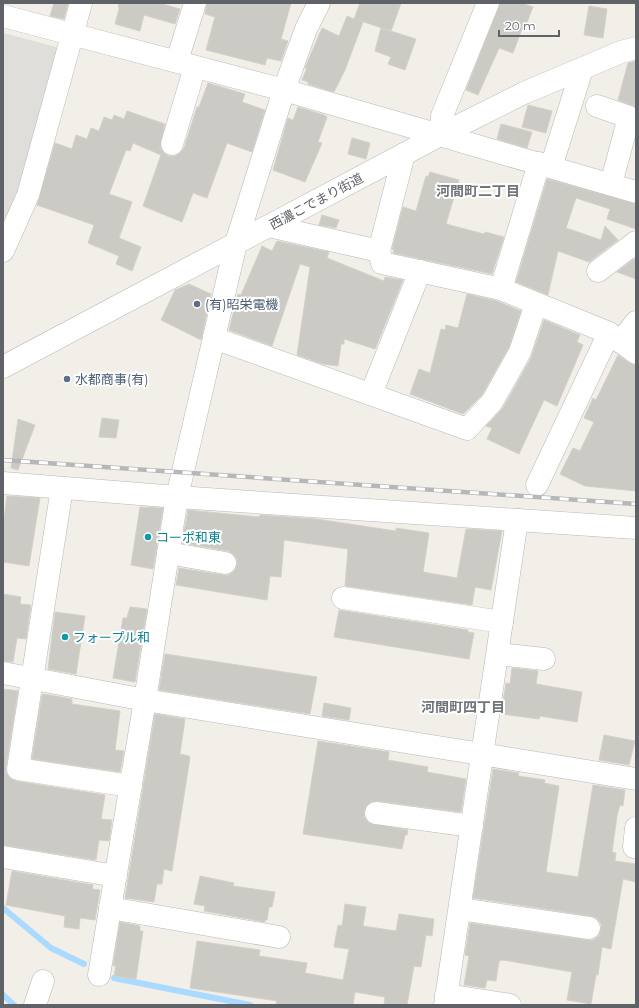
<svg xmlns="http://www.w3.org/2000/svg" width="639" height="1008" viewBox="0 0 639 1008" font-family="Montserrat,'Noto Sans JP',sans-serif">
<rect width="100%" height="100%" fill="#f1efe8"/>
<polygon fill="#e0deda" points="3,33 64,49 3,241"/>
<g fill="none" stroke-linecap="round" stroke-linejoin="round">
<g stroke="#aadaff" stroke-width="6">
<polyline points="3,908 51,948 84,964"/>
<polyline points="114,978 250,1005"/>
<polyline points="3,995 14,1005"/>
</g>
</g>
<g fill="#cccac5" stroke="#d6d1c6">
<polygon points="54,3 68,3 64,19 50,16"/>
<polygon points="118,3 159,3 180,9 175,24 144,15 140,31 115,24 119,9"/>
<polygon points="207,3 291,3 281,39 288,41 281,61 267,58 265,65 206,50 215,17 205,14"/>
<polygon points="360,3 401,3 391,31 358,20 363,22 345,70 334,92 308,84 308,82 302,80 307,68 305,68 322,28 339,36 347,16 354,19"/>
<polygon points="500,3 521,3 533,7 524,30 522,29 513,53 499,48 478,95 466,90"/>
<polygon points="589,6 607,9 603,38 584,35"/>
<polygon points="381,28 416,39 405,70 388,64 391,57 375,51"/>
<polygon points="636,61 636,107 618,100 628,63"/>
<polygon points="208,83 245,94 242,102 265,110 252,152 227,143 207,198 193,193 182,222 143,206 161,155 133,143 130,151 126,150 109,194 132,202 119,238 141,247 132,271 116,264 119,256 88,243 94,225 37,205 55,143 72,149 76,135 87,139 91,128 99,131 104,117 112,120 114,115 124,119 127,111 165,124 160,147 163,152 168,156 174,156 180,153 184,148 197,107 199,107"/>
<polygon points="528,105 552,111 546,133 522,127"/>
<polygon points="298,107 324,115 327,117 318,142 322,143 305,182 273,170 288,118 293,120"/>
<polygon points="501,124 532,132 527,148 497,139"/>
<polygon points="352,138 370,143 366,159 348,154"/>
<polygon points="430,172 459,180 446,224 484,234 485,232 504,237 492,274 393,253 394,250 392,249 403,207 416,211 426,176 428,177"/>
<polygon points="547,179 636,204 636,229 607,219 610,209 576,198 566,228 601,240 605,226 618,240 589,262 558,251 548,295 516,282"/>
<polygon points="322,215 339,220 336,228 319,225"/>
<polygon points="277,241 329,252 327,258 384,281 385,277 403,280 375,349 344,339 344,344 341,344 338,366 323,364 297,355 310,267 300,264 272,346 229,330 238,294 241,295 262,246 272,251"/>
<polygon points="634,259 636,261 636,279 617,272"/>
<polygon points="189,284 211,294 201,340 161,320 175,290"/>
<polygon points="467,294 497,301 521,311 509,347 482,395 463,414 410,394 419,369 430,373 441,329 445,330 446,325 458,328"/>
<polygon points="544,320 580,335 577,342 583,345 557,406 544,400 519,454 487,439 492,428 486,426 503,408 531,358"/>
<polygon points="618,355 629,363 636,365 636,491 585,486 560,474 573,448 580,451 594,422 584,418 593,398 596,400"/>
<polygon points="102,418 119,420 116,438 99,437"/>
<polygon points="18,419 35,425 18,470 11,468"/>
<polygon points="7,496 40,498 29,566 3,562 3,527"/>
<polygon points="140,507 163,508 153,569 131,565"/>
<polygon points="188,510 259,517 260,515 316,519 396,531 396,528 429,533 423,572 457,578 466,529 502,531 491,590 475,587 472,605 345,586 348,549 284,540 281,577 270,576 267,600 176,585 179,568 223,575 229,575 234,571 237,565 237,559 233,554 228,551 182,543"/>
<polygon points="3,594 21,597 20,604 31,605 26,639 17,638 13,662 3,661"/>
<polygon points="130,607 147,609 135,682 113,678 123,618 127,618"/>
<polygon points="339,610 468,630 468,632 474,633 469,659 334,637"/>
<polygon points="55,612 85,616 76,674 48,669"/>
<polygon points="165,654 317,677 310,714 159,690"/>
<polygon points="512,668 538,671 536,684 582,692 577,722 540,716 539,719 501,714 506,683 510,684"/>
<polygon points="3,689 18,691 6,767 6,773 10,778 16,781 105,795 101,819 112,820 109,841 99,840 96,860 3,845"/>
<polygon points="44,694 72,699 72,704 120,711 115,750 124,751 120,772 32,759 42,695"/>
<polygon points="324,703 351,708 349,720 322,716"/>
<polygon points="155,714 185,719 180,754 189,756 190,758 172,871 164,869 162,884 157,884 154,902 125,898"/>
<polygon points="604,735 635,741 629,765 599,760"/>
<polygon points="318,741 389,752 388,760 428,767 427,772 466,779 461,812 378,801 371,802 366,806 364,812 365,818 369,823 408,830 407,835 405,835 402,849 303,834"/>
<polygon points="493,769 519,773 518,776 545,780 544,783 559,786 546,872 578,877 593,785 625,790 623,806 620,805 617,816 612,852 616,853 615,861 636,864 636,882 623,879 611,949 602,947 598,975 596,975 591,1004 567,1000 572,972 503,960 499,961 496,981 487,980 485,988 464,985 469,956 465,955 470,923 587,940 593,940 599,936 601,929 601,924 597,918 591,916 473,898"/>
<polygon points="12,871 93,885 92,889 100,890 95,920 80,918 79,929 64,927 65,916 6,905"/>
<polygon points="200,876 234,883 233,886 275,892 272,907 269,907 267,920 265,920 265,922 204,911 205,906 194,904"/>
<polygon points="345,904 366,907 363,926 396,931 399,914 434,919 432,936 426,935 421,967 414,966 407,1005 384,1005 385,997 355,992 353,1005 286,1005 276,1004 277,1001 190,988 197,941 260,950 259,956 307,963 305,973 343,980 349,949 334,947 338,925 342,926"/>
<polygon points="120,922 140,926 140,931 143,931 136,979 114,976 116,966 113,966"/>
</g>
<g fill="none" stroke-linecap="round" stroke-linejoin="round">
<g stroke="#b5b8bc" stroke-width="23">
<g id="minor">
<polyline points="3,16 284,90 636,192"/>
<polyline points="177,61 195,3"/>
<polyline points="597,106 629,117 611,184"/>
<polyline points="440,135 442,116 488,3"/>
<polyline points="172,144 195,67"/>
<polyline points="539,163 501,289 609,333 636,353"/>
<polyline points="551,167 582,69"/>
<polyline points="269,226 379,251 382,263 501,289"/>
<polyline points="3,251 28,195 81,3"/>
<polyline points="379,251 404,154"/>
<polyline points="598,271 636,242"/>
<polyline points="214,338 467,429 492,402 520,352 536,304"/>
<polyline points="620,342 636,322"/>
<polyline points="3,367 440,135 524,93 621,52 636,48"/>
<polyline points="371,394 420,271"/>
<polyline points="3,483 177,497 636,528"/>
<polyline points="537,485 609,333"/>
<polyline points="62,488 18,769 131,786"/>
<polyline points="168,553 225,563"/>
<polyline points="343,598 502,622"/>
<polyline points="498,654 544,659"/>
<polyline points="3,673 145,700 636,779"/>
<polyline points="376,813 472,826"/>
<polyline points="634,847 636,828"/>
<polyline points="3,857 116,876"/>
<polyline points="110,908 279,937"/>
<polyline points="460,909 589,928"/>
<polyline points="99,975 145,700 177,497 236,243 284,90 306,29 319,3"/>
<polyline points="446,995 510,1005"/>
<polyline points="35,1005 43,981"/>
<polyline points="445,1005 517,520"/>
</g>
</g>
<use href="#minor" stroke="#fff" stroke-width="22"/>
<g stroke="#b6b7b8" stroke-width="4.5">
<polyline id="rail" points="3,460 636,504"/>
</g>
<use href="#rail" stroke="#fff" stroke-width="3" stroke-dasharray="9" stroke-linecap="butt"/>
</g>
<g fill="#5c6f8a" stroke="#fff" stroke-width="1.5">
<circle cx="197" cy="304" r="4"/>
<circle cx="67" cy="379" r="4"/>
</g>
<g fill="#0f9aa8" stroke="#fff" stroke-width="1.5">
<circle cx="148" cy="537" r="4"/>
<circle cx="65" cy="637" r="4"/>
</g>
<g text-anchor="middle" stroke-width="4" stroke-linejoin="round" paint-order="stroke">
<g font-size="13" fill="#5f6368" stroke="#fff">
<text transform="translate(316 201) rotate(-28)" y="5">西濃こでまり街道</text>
</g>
<g font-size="13" fill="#4e5e75" stroke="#fff" text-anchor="start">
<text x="205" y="309">(有)昭栄電機</text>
<text x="75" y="384">水都商事(有)</text>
</g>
<g font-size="13" fill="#0d838f" stroke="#fff" text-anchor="start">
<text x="156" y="542">コーポ和東</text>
<text x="73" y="642">フォープル和</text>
</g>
<g font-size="14" font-weight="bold" fill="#70757a" stroke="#fff">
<text x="478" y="196">河間町二丁目</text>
<text x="463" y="712">河間町四丁目</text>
</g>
</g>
<rect width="639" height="1008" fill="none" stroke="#5f6368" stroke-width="8"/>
<path d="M499 30v6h60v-6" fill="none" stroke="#5f6368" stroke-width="2"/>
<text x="505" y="30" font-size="12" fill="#5f6368" stroke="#ffffff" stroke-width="3" paint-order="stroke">20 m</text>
</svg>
